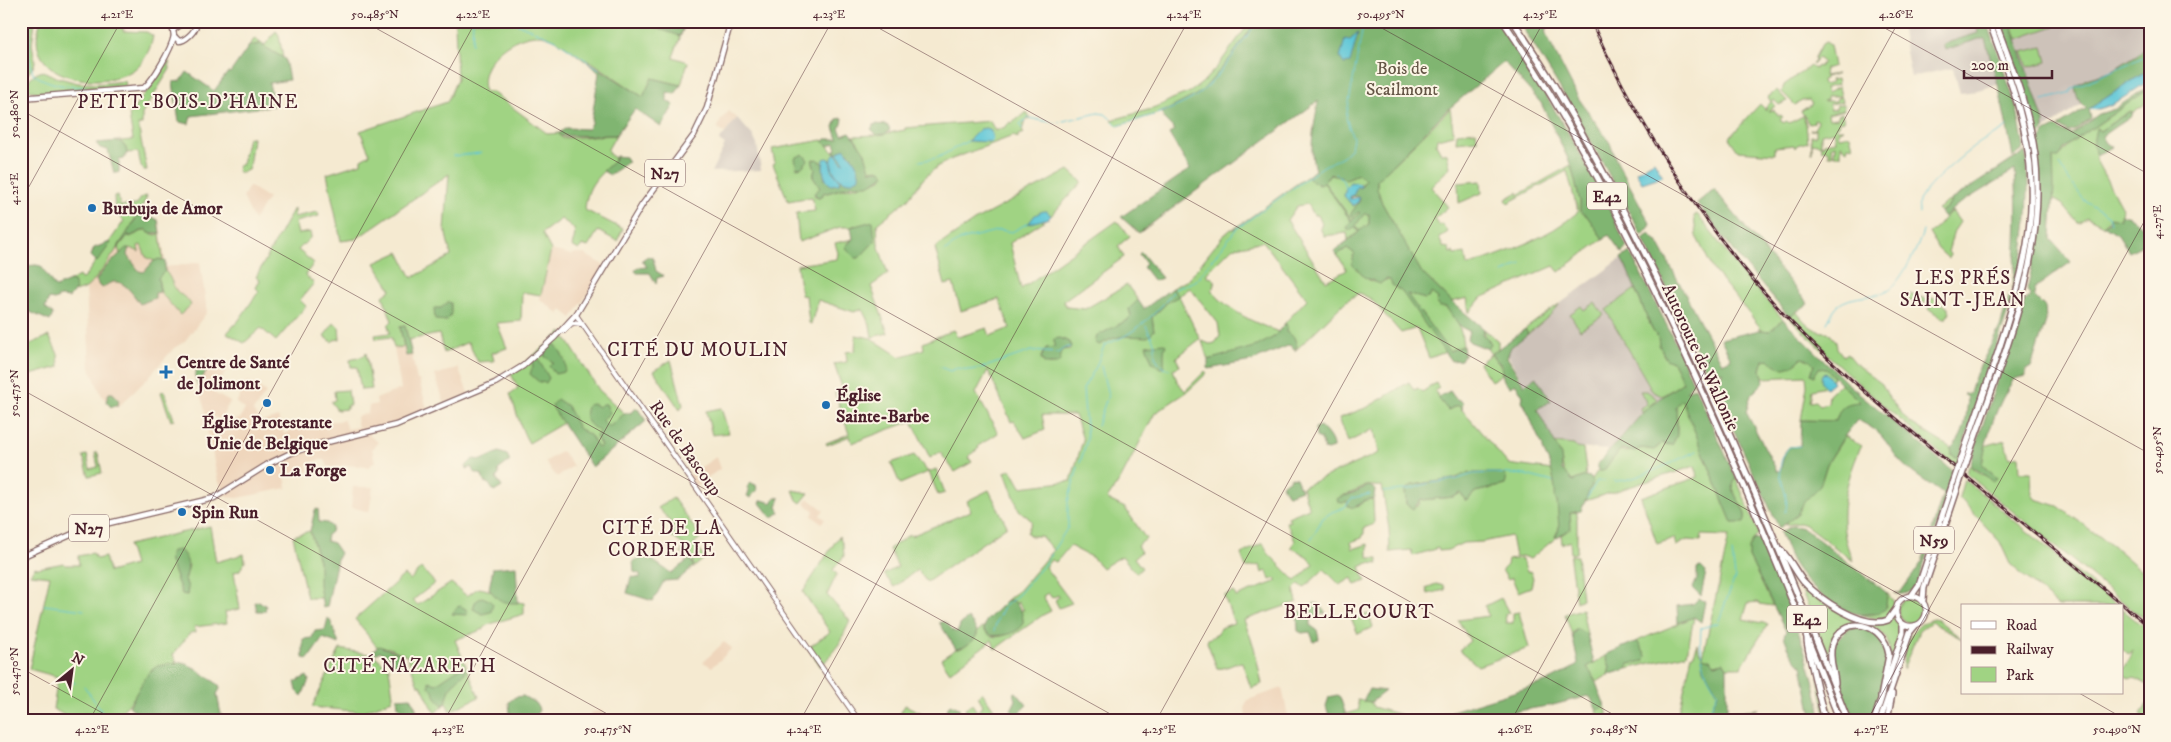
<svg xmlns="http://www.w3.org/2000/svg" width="2171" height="742" viewBox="0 0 2171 742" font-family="'IM FELL DW Pica',serif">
<rect width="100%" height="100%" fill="#fcf5e5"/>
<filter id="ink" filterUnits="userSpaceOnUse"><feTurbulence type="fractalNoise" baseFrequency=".02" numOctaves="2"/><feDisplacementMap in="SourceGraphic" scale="10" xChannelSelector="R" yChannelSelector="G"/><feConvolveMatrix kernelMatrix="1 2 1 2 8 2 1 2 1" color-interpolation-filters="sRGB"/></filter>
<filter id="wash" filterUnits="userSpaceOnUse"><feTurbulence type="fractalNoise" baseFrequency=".0096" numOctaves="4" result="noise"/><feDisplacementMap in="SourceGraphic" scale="20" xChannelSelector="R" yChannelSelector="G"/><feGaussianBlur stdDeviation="1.12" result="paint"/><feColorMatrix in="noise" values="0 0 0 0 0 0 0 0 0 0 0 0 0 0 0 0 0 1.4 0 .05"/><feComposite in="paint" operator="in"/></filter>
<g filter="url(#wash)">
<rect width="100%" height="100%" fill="#f5ead1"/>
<g fill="#efd6bc">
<polygon points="729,111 737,118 725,133 717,129 721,120"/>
<polygon points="249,186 268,198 254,220 243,197"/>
<polygon points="141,211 159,220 166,267 200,262 207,312 184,342 174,348 146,380 118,407 112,407 102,396 90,368 86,289 94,280"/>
<polygon points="551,250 571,255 576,253 584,254 605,266 572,318 562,310 559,314 540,299"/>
<polygon points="404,347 406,356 412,355 417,380 419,380 428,412 369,432 370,436 378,442 372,449 375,462 368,467 347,465 335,467 328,467 325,460 318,460 307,465 309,471 285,477 287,488 238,498 227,497 218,480 207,428 221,424 223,422 232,427 237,419 240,419 245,409 236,403 248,381 266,393 253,411 262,422 278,417 284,434 302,426 304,427 313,422 338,421 343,419 347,429 358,427 356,417 368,413 369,406 377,404 376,399 401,389 394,348"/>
<polygon points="204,357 227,369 214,393 230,402 220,420 213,416 204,416 205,410 198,387 207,369 205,366 199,367"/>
<polygon points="458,368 469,395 445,405 435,375"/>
<polygon points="562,451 573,466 557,477 545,462"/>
<polygon points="716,457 720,469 695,486 688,476"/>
<polygon points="353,487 373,487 369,512 351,507"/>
<polygon points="808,498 824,510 820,515 825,519 822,523 813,517 812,515 814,511 804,503"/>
<polygon points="724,642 732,648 722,658 712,667 703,662"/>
<polygon points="1282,688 1288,716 1269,720 1268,714 1246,719 1245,705 1248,700"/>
<polygon points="602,710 604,721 593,721 590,713"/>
</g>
<g fill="#cdc2b9">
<polygon points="1900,21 1987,21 2002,82 1977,91 1960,93 1953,68 1911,77"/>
<polygon points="1998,21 2150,21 2150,61 2081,105 2044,130 2040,135"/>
<polygon points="737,118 753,136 757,145 761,170 711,172 725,145 719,141"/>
<polygon points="1630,252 1681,354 1693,383 1647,408 1611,450 1576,448 1574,445 1553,443 1537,408 1503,346"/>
</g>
<g fill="#a0d383" stroke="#757957" fill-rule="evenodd">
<polygon points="22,21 35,21 32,44 35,61 34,66 27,75"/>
<path d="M41,21h82v10l24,1 6,4c-2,14 -11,31 -25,37 -38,18 -108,2 -87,-52z"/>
<path d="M455,21h238l-9,6 -11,30 15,5 -7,23 -29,-7 -9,19 -54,-37 -4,1c-11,-8 -25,-21 -39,-25 -28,-7 -72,25 -61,56h7l56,42 11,-1 3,5 54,-3 -8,14 1,5 6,4 -1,3c-17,17 -27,23 -29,49l38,19 -6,12 -19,-10 -10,16 -6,-2 -3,5 -7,-4c5,-17 4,-17 -11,-27l-19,14 9,17 -10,45 -19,-3 -1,29 -24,2 10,25 -15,5 2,8 -16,1 -10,-20 -24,11 -5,-19 -31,6 -3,-14 -5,1 4,20 -10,1 -3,-11 -15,2 -1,-4 15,-2 -2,-8 4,-4 -9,-25 8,-6 -16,-27 24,-11 13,26 39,-22 -6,-26 4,-56 -93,65 -15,2 -14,-67 34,-11v-4l9,-5 -10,-23 87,-29 10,-23z"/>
<path d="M1251,21h5c-11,18 -41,63 -58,73 -24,16 -52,23 -80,32l-6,-6 43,-12 17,-9 18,-7 12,-9 15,-16z"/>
<polygon points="2011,21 2016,21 2018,26 2030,21 2069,21 2017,39"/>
<polygon points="276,31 279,35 283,58 260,44 249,46 255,38 265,45"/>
<polygon points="1826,42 1830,45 1834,66 1825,69 1824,76 1837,74 1825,77 1825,79 1822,80 1823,85 1832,83 1831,80 1837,79 1838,85 1825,88 1827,93 1839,87 1841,96 1827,96 1827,100 1823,101 1836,101 1837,98 1841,97 1842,102 1829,104 1830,110 1836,109 1837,105 1843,104 1844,110 1828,114 1829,119 1838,118 1838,115 1842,113 1844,121 1838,122 1839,125 1836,126 1837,129 1843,129 1838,132 1839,137 1850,135 1853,147 1848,146 1847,150 1841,145 1841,155 1834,155 1835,145 1831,147 1833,155 1829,155 1829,151 1826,149 1822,150 1821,145 1824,145 1824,143 1836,141 1834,131 1821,134 1821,145 1812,143 1812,153 1811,136 1816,136 1816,130 1810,130 1814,129 1818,122 1816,119 1814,120 1814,123 1809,124 1801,111 1812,104 1809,100 1802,101 1795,105 1782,92 1784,85 1810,66 1815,69 1817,66 1819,67 1823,62 1818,58 1813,64 1812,63 1816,59 1814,59 1822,44"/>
<polygon points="2043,47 2047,62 2028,67 2022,52"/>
<polygon points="169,61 170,69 142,114 142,125 138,125 147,170 144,170 141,167 138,152 127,153 126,148 120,141 133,140 129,115"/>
<path d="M43,71l13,6 22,6 18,1 29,-3 1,5 -87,6 -13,-2c0,-11 7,-16 17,-19z"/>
<polygon points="2150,88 2150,101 2133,112 2128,112 2100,131 2097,128 2093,143 2097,162 2122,208 2120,219 2117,220 2112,217 2103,225 2087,217 2078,223 2062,204 2053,199 2053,157 2059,157 2071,143"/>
<polygon points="1777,90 1787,101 1779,105 1774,100 1772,102 1775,106 1769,111 1774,110 1779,116 1781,115 1783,117 1780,119 1783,123 1787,121 1789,123 1803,116 1806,124 1808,142 1797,145 1795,148 1794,145 1775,147 1775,154 1738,151 1729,138 1760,104 1766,110 1766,107 1771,102 1768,97"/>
<path d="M1450,109l4,26 -17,4 -1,5 5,9 6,1 3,13 -19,20 17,20 -14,12 5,7 3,-2 6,8 -9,6 4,9 6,1 1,5 3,-1 1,3 11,-2 2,13c38,-13 81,-28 111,-54l-11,-41 -59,32 -2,-4 12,-7v3l53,-30 9,36v10l7,5 16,23 -44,33 -5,-6 -73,32 -12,15 -2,-15 -15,4 -30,-29 -16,-26 -24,-44 -5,-15v-8z"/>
<path d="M1027,112l3,6 -5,3 -3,10 2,2 -6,2v3l-5,-2 -61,23 -14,7 -14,12 -17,22 -30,24 1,20 10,30 -17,12 17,47 -16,4 -2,-12 -8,-16 -8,3 -36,-12 -7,24 -2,-1 -3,-27 -5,-1 -4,-30 40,-6 1,-6 -3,-10 18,-4 -5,3 2,11 5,5v-33l-4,2h-11l-41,15 -3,-29 19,-2 -3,-14 -24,4 -15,-37 2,-1 -3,-14 51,-9 8,10 17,10 -8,20c-8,-7 -15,-21 -27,-21l2,10 -2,8 8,12 -7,6 4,3 4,-1 2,-5 3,1c19,-6 38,-6 56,-15l-5,-9 -8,1 -12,-28 -5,-6 24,-1 28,-5v-2l85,-7 5,10 10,-4 5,-5 2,1z"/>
<polygon points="1476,131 1477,140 1456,142 1457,133"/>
<polygon points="248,137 253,138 249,167 248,170 241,173 237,171 239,165 242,164"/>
<polygon points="2025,152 1951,200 1949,206 1940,212 1937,209"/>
<path d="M1069,170l13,12 -33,36 1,-2h-7l1,5 -34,22 11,46 96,-68 13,15 -12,10 6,11 -61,44 4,6 18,2 42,-24 11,15 -9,9 2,7 -17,22c18,-4 22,2 40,-7l-2,-14 16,-15 10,-6 -6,-8 16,-8 34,-43 9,-8h3l75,-54 1,5 5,1 3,4 4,-1 8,-10 16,5 12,-5 7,5 -4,8v-3l-15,5 -2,7 8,2 -4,3 5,5 5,-4 -1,6 1,4 11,2v10l-21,16 -1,-7 -23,3 -4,-8 2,-4 -4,-9h-4l-6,-11 -11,2 -10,14 39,61 21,-11 -10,-15 10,-7 7,5 -2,4c6,9 13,27 26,25 5,0 7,-3 12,-2l35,19 6,-7 7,6 -1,3c19,13 24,24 26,45l-34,12 -12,-30 -16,5 -30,-34 -12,-6 -13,8 -51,50 2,-3 -12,-16 2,-7 -2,-2 22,-24 -44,-58 -31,7 -25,25v4l6,1 2,4 -3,9c17,20 42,32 67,41 -16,18 -48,22 -71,28l-6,-19 8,3 5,-1 5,-7 -2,-13 -28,-35 -11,8 21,43 -24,19 4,8 -7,3 4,12 8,10 20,-20 2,2 -20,19 -32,21 -35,67 -13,19 18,9 21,31 -9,7 4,6 -7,6 8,10 -6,5 -14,-17 -20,12 -9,-10 -23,-12 -14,16 -5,-2 -6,7 27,36 -13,5 -4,-8 4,-3 -1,-2 -6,3 -4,-5 -5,3 8,15 -8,4 -48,34 -3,-9 -42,32 -9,-13 15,-10h4l17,-14v-3l7,-6v4c1,1 6,5 7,6 9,3 26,-4 32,-11l-3,-15h4l-6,-8 -1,2 -6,-4 -5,1 12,-10 35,-41 -12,-14h-10l-4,-3 5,-12 -13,-11 -14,-38 6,-3 10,18 50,-6 12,-41 -8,-25h-33l3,15 -20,8 -11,-17 -3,1 -23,-52 -12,23 22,40 -20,13 1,2 -11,9 4,5 -17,10 -15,-20 -10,6 -18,-37 -60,22 -2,-7 -23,9 -1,-2 23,-9 -14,-41 8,-3 -9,-26 13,-2 -1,-10 9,-1 1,-16 15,3 29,19 24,-8 -1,-6 30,-13 5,7 29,-9 3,8 20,-8 -11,-29 -38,12 -8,-28 -8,2 -10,-37 39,-27zM1070,342v7l-8,1 -10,15 -10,-4 -1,-4 3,-7 16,2z"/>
<polygon points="1481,181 1482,193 1459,203 1458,183"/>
<path d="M118,195l2,11 16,-1 6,-8 5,-1c-8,20 -45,80 -61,92 -3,2 -7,2 -11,4l-5,-11 9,-5 2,3 3,-1 40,-57 -9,-9 -1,-16z"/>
<polygon points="294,208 294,217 318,212 319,216 295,222 298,234 310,232 311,237 298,250 314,263 305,275 314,283 300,300 306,306 276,341 261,328 244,343 227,333 239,320 259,291 256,288 260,280 256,277"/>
<path d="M1952,211l8,11 -6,9 -6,21 2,2 -1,5 -11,-10 -9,-16c13,-8 12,-14 23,-22z"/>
<polygon points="1697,214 1740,270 1783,319 1770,331 1760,330 1760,327 1714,271 1696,236 1694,216"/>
<polygon points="147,229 149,233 157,235 160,233 163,259 154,261 146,257 141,245 138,246 139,252 131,248 120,254 118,248 130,233 130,237"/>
<path d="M165,271c6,6 7,13 11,19 5,6 12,8 15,15l-11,10 -19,-22 -3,-15z"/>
<polygon points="1635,289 1653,331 1658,337 1663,354 1666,359 1673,362 1684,382 1662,396 1653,392 1606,310"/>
<polygon points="1909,294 1926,299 1935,298 1948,308 1950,312 1946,318 1942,318 1929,309 1930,306 1928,303 1908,301"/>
<polygon points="1595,303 1604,315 1580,330 1570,314 1581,306 1584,310"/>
<path d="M1559,304c-2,7 -23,23 -31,30l-3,-5z"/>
<path d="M1796,311c8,11 18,22 32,21l8,9 1,7 6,8 4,-3 11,13 24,18 7,14 20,24 42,26 1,7 7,3 -3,8c-58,-47 -114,-95 -167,-149z"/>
<polygon points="334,323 339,327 340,339 334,340 332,342 324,336"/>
<path d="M1484,329l14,12v7l-7,6 12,15 -2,6 -10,6 -12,-18 12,-9c-5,-5 -8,-16 -7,-25z"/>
<path d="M562,332l37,58 25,23h6l7,-5 9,13 -54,46 -29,-44 -34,20c-8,-12 -13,-34 -19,-49l8,-6 -7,-14z"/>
<polygon points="49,336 58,354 59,367 27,376 27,374 21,375 21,348"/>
<polygon points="366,353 372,389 361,390 357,367 351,367 350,360 364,356"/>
<polygon points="1802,358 1809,360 1819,368 1826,369 1834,376 1826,387 1812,390 1810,402 1816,401 1820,405 1828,403 1829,394 1841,383 1860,402 1837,416 1836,421 1801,420 1807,386 1806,376 1763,378 1761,370 1764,359 1769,359 1788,367"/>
<polygon points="671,360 683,405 680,410 654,371"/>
<path d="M1409,382l5,8 4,-2 4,4 14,-9 3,5 -4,3 13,19 10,-5 50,59 44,6 8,50 -1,8 -4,9h2l-27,22 -8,-3 -7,1 -4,-21 -29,6 -19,1 -15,7 -9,1 -1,-3 -25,8 -2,-6 -21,2 -1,-23 -7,-43c-6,1 -10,-1 -16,0 -9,2 -13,8 -22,9l1,6 12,6 8,-7 8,-1 1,22v3l-10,4v5l-2,5 -11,4 2,7 15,-5v14h10v6l-10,-1 -8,4 6,14 -11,4 -3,-7 -12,7 -16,-16 -20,19 -5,-4 -5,5 3,13 -53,18 10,27 8,37 -11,4 -9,-26c-9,1 -17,8 -25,6l-10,-26 1,-3 10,-5 2,-6 14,-5 -10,-27 10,-4 2,5 41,-16 -2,-3 -5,2 -3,-9 -5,2 -2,-8 -14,3 -5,-14 22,-11 5,10 28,28 18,-17 -6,-7 -17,-10 4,-6 -9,-19 4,-1 -2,-4 21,-9 -7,-21 77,-34 -5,-24 -26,13 -9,-24 29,-11zM1467,473l31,1 7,11 -30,7 -7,8h-3l-4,-7 -8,4 -32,3 -3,6 -7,1 -5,-3 -1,-14c18,-12 43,-5 62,-17z"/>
<polygon points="348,390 350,405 347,405 347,409 337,410 331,402 335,400 334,391"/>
<polygon points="164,391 174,419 171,421 161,392"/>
<polygon points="1640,391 1647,391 1657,399 1642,413 1640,408 1647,404"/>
<path d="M1682,399l43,107 19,16c7,-15 -19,-27 -8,-44l23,56c-11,10 -6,13 -10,23l24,49 -14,-2 -1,-2 -10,1 -5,16 25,5 -27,43h-14l-3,-5 -10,2c2,14 9,32 -2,44 -6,5 -10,4 -15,13h-20l15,-66 2,-1 4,-10 1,7 4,5 26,-120 -27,-1 -1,6 -14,-1 -11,6 -2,-8 -17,6 -16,-47 57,-20 -3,-11 -110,35 7,-22 6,-9h6l15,-20 8,2 14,-4 9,1 7,-1 5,-5 8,2c11,-7 6,-27 6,-39z"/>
<polygon points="721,408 729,433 712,435 706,411"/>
<path d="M1845,436l16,10c-16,39 -27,74 -8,115l-46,-35 -7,-3 -15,2 4,-5 8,-5 7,-13 16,-16 7,-22z"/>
<polygon points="2005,440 2009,458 2019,456 2020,472 2031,472 2032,494 2035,499 2058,506 2118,550 2150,578 2150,624 1967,474 1969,465 1980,474 1997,478 1982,465 1985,446"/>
<path d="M1553,443l21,2 2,3 7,1 3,20 -1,7 -12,5c-13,-11 -9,-13 -13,-27 -1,-4 -5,-7 -7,-11z"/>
<polygon points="95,453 98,453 102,473 89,476 83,456 87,455 90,469 98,467"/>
<polygon points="914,455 928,472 900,484 891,463"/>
<polygon points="936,469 945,493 938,495 929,472"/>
<polygon points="1964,479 2118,606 2058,606 2010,564 2000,542 1959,497"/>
<polygon points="793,490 808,493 809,493 801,503 797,500"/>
<polygon points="989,490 1007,526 927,582 917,570 894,587 884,574 898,567 889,549 910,534 911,536 971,511 967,501"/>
<path d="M673,498l25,35 2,-1 3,4 -9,7 11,15 -12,10v-7l-12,-8 4,-7 -14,-10c6,-11 -6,-20 -13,-28z"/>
<path d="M1577,512v38l-1,3 -5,1 -1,-13 -8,3 -1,-9c11,-6 10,-10 8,-22z"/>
<path d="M210,526l6,36 28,-8 1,8 -6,9 -5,1 6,37 -15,3 2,11 -33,4 1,5 -5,1 -17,22 4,8c-42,1 -33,46 -70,54 -2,1 -5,0 -7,0 -8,0 -14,5 -23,4 -7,-1 -17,-9 -24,-12l5,-32 -29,-8 21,-93 -20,-2 5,-7 3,1 26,-5 1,2h14l-1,-9 15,-3 3,6 9,-2 4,15 25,-7 -6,-20zM169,559l20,6 -4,15 3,7 -1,8 -5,-1z"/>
<polygon points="310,531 319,561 321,598 307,598 293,536"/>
<polygon points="839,536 843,545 844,556 833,570 837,574 827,595 850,621 839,644 821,667 808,648 830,632 803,592"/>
<polygon points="1571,555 1577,556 1582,599 1576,602 1570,560"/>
<polygon points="1521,558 1527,572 1530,571 1533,578 1531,587 1518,592 1512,578 1508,580 1502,570 1507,565 1508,560"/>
<path d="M421,568l14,15 -22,17 5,5 33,-22 16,13 11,-8c16,1 29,14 46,15v11l-37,11 -3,4 -29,11 24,57 -29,14 -4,-8 -11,10 -14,-28h-3l-11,-29 -17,-8 -13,-1 -22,-28 49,-44 6,5z"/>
<path d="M1796,575c7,8 14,16 22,23 15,13 59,35 76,19l7,13 -12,40c0,-8 2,-16 0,-23 -4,-19 -22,-27 -39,-19 -5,2 -13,4 -16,9 -6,7 -5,14 -6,22z"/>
<polygon points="1436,584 1444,586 1445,590 1428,594 1426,588"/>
<path d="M1887,593l7,9c1,22 -19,17 -33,13l14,-1 11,-6z"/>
<circle cx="1911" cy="610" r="13"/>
<polygon points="1501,598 1509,613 1505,614 1506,623 1513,623 1513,613 1519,612 1529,648 1478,666 1459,650 1470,641 1458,620 1488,616 1485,606"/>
<polygon points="1582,609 1587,634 1575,630 1572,635 1565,614"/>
<path d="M2122,609l28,23v54l-17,-9 -2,2 -8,-4 -1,2c0,-9 9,-17 11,-27l-4,4 -7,-4z"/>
<polygon points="1369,614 1373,627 1358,634 1351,618"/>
<polygon points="1694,617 1687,654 1627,669 1628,664 1634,663 1646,656 1637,641"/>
<path d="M1933,619l5,1 24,19 -31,-17 -12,9 -16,38c-1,-20 8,-45 30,-50z"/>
<polygon points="340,649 374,655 389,668 393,695 392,700 362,712 312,707"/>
<polygon points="1606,656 1610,668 1608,675 1597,682 1587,667"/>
<polygon points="1818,677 1835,721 1826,721"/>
<polygon points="982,692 997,714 988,721 984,721 978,711 983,705 978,696"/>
<polygon points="2150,699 2150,721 2140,721 2143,716 2141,715"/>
<polygon points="1357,700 1371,702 1373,707 1405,716 1423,718 1420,721 1348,721 1346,714 1359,710"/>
<polygon points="972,704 983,721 974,721 965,708"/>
<polygon points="905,705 930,717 929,720 896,721"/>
<polygon points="1605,706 1610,721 1601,721 1597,711"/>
<polygon points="1758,709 1741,714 1733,721 1725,721 1726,712"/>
</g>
<g fill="#80b571" stroke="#656a4e" fill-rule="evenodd">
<polygon points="21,21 27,75 21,86"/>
<polygon points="656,21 693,21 684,27 680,36 656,28"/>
<path d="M1256,21h29l-2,4 2,2c12,-4 9,-9 23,-2l6,-4h184c48,72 94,147 129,226l-5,6 -13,-18 -6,4 -16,-23 -7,-5v-10l-9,-36 -30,-62 -37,-41 -60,51 -67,67v8l5,15 40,70 30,29 32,27 -2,5 9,9 -3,6 -18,-7 -3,-3 2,-8 -10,-5 -13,-19h-7l-2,-3 1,-6 -7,-5 -1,4 -5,2 -18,-5 42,57 14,-5 1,8 -3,6 -10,1 -49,-69 -10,-7 -2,-5 -4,-1 -6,5 -16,-7 -12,-13 2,-11 -7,-5 -10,7 -3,-4 25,-19 -4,-5 -5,3 -4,-2 5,-7 -27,-38 -4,2 -11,-6v-4l6,-5c-7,-23 0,-45 3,-69l-179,132 -18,-16 69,-48 -21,-35 6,-4 -11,-11 -2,-6 39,-21 30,-35zM1330,174l16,5 12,-5 7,5 -4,9 -4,-2 -7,11 7,-1 3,4 -10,15 2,2 6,-5 2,1 -8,7 -28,-38zM1364,214h5v10l-10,7 -3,-6z"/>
<path d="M1518,21h39l-12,9 2,7 32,62 31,44 6,17 35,65 -9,11c-39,-73 -78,-146 -124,-215z"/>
<polygon points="1978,21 1987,21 2017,109 2024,148 2013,157 1998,84 1985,39 1979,39 1945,50 1943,44 1978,33 1976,24"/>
<polygon points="1998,21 2010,21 2044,122 2044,130 2035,139"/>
<path d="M2150,43v26l-61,40 2,9 -16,12 -6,2 -11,-6 29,-18c-9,-5 -10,-11 -12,-21l11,-8 24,-7 28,-18z"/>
<polygon points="260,44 285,59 289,80 269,83 274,106 191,116 189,124 179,122 173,82 181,81 187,72 214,91 228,72 230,73 249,46"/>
<polygon points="586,60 643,97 652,78 681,85 675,94 667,92 667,101 674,105 661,127 635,109 616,135 560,136 559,133 566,128 588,129 591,123 599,73"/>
<path d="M2150,85v3l-79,55 -7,6 -5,9h-6l1,28 -3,53 20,23 -36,26 -1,8 11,11 1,14 -15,46 -5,3 -1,6 -11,3c-17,25 -28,56 -32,86l15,13 -4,3 -23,-16 52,-163 7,-4 1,-3 -3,-5c12,-49 16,-96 9,-146l10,-12 10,-5 8,5 8,2 27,-20 16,-5z"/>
<polygon points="2128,112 2133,112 2132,115 2102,136 2106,143 2112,147 2096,155 2093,143 2096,128 2100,131"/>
<polygon points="843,118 842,124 839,128 842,135 850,132 865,153 870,170 881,170 885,175 868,185 853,185 827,193 824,192 822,197 818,198 814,193 820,188 813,177 815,169 812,160 818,159 823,164 825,180 840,182 852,156 844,148 837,153 833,151 837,149 835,143 829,146 823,142 826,139 838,139 834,127 837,119"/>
<polygon points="875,124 887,125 890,130 885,134 877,135 871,129"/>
<polygon points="120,141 126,148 127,153 124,159 119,160 119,172 117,173 114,173 108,150 100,148 96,143"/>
<path d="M2025,152l2,8c3,44 -1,85 -11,128l-4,2c5,-41 6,-79 3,-120l-59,36 -12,11 -4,-5 9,-6 2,-6z"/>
<polygon points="803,154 808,160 802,167 797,168 795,158"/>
<polygon points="616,156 625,157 628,162 610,175 603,171 614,161"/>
<polygon points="1714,189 1808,304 1789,317 1745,265 1697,203"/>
<polygon points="141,211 158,220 160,233 149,233 146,229 129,237 129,234 116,250"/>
<polygon points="2120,214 2130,217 2150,232 2150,241 2129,252 2118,234 2103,225 2110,221 2110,217 2120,219"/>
<polygon points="873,221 875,241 859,258 855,258 847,250 846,246 853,239 851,227"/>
<path d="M1649,234l8,7 65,122 9,-4 -10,-20 39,-9 10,1 13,-12 63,63 49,41 1,3 12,7 46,39 -35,107c-5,11 -13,18 -25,14h6l22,-31 21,-68c-14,-11 -33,-21 -44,-34 -15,-20 -17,-29 -42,-40l-14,18 -16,26 -7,22 -16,16 -7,13 -18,13 -69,-149 11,-4 2,-4 -14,5 -66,-137zM1802,358l7,2 5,5 -3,9 3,2 5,-8 7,1 34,33c-15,1 -20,4 -24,19l-35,-1 -1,26 -11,1 -4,5 -5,19h-3l-31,-59 5,-17 13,-13 -3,-13 3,-9 5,-1c11,14 21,10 33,-1z"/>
<polygon points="110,242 111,243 97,262 91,256 94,248"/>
<path d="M126,248h3l-2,6 12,17 5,1 10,-11 5,-2 6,2v10l-7,7 2,14 -5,1v5l-15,6c-9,-13 -21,-32 -37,-16l-4,-2 -3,-6 11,-14z"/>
<polygon points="1141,252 1162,278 1154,281 1143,267 1146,264 1139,254"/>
<path d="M1630,252l51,102 12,29 -7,9 9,-5 41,91c-11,17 15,29 8,45h-12l-50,-123 -6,6 1,29 -5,10 -10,-2 -8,7 -13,-2 -7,4 -13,-3 -17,21 -4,2 -3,-4v-3l50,-57 36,-26 -10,-20 -7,-3 -7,-14 -1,-8 -5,-6 -26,-62 -6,-11z"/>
<polygon points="648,256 653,258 656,271 664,276 657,278 656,284 650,273 637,273 635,271 637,268 647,267 642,260"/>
<polygon points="36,265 41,266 54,286 56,287 70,281 73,282 76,289 69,298 60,297 54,300 49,299 45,308 53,314 50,321 28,311 21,313 21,274 25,266"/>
<polygon points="1172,288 1179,296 1168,302 1152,317 1154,331 1148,337 1125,336 1114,338 1099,345 1095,342 1097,336 1127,320 1131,316 1129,309 1138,300 1144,309"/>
<path d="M2010,293l4,1 -55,164 -7,-3 -1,-7c15,-13 15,-31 17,-50l-4,-4 6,-1 6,-19 24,-47z"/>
<polygon points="448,302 451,303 451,315 446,321 435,320 434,308 441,308"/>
<polygon points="1285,323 1287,327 1286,332 1294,337 1297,346 1294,350 1290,345 1252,361 1208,369 1208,360 1257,346 1274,337"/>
<polygon points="405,326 412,355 406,356 400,327"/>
<path d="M1525,329l3,5 -17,13 -4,10 17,28 12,-8 15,24 -14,8 24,46 1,15 11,11 12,-5 5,1 3,5 -12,29 -11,2 1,15 -14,9h-2l4,-9 -2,-26 -2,-3c1,-12 -2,-24 -6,-36 -2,-7 -7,-11 -6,-18 -9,-12 -12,-30 -21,-44l1,-5 -7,-12 -6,3c-9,-6 -7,-12 -8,-21l-11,-12z"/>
<polygon points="1060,338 1070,342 1071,347 1062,350 1060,361 1057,364 1045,364 1041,358 1046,348 1054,347 1054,339"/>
<path d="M1163,343l3,2c-4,8 0,15 -3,23h-3l-8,-6 -6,-17z"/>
<path d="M555,344c6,7 14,20 9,28l-9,2 -6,-8 4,-4 -9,-6 6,-10z"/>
<polygon points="538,359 549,378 546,383 539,382 530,374 533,366 532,362"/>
<polygon points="202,366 207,367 207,369 198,387 195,375 198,367"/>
<polygon points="1450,391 1455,398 1463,402 1462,410 1458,405 1448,410 1439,399 1439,397"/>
<polygon points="109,393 113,393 119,401 117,407 116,405 111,407 106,401"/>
<path d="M557,399l10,7 11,22 12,7 8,13 3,-2 -5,-9 3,-6c-11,-6 -17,-14 -11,-26l5,-1 6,3 3,-3h4l4,9 -8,7 7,7 15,-13 6,-1 7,-5 9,13 -54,46 -38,-57 -2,-5z"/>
<path d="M1320,426c5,5 14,14 13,22l-6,2 -3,-1 -3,-10 -5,-2 -1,-9z"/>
<polygon points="499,452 507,455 510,461 498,470 499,475 496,478 502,487 494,492 489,484 484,482 482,475 474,472 471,467 467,469 466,466 473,459 482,460"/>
<path d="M1467,473h34c6,2 6,7 4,12l-30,7 -7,8h-3l-4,-7 -8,4 -32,3 -8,9 -7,-5 -1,-14 7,-5 45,-6 4,-4z"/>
<polygon points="1292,477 1296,478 1301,490 1288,495 1282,485"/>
<polygon points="751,483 756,485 757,491 753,494 751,498 747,496 749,491 747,487"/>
<path d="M1369,486l6,3 -1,9 -9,2 -11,8 -6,-2 -1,-5 -4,2 -5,-1 -1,-3c5,-4 11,-3 16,-6 6,-3 9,-5 16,-7z"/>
<polygon points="775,497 780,498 777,507 780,512 772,518 760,503 762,500 772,503"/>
<polygon points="318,509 319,522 327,523 332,527 331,532 327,535 326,541 333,543 340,553 337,559 327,607 323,608 319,585 319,561 310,531 315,510"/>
<path d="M1792,526l8,1 10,6 77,60 -1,15c-4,5 -11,6 -18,6 -28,4 -63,-30 -76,-53 -5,-9 -8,-20 -12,-29z"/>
<path d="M1761,539c26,58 50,119 61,182h-9l-11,-55c-9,-7 -14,-19 -18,-30l2,-5 -37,-74v-9l4,-8z"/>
<path d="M180,550c10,11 9,17 5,30l3,7 -1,8 -5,-1 -13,-35 3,-8z"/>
<polygon points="644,557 649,558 671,573 690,559 694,566 678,580 664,581 653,601 627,593 631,577 640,578 640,574 634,572 633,561"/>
<path d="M516,566l2,37c-16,0 -18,-1 -29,-14l4,-21z"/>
<polygon points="1701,567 1706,572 1701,596 1693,588 1697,579 1697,568"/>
<polygon points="482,597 489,600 493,604 491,612 482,614 473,609 475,602"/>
<polygon points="1699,598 1705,602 1701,622 1694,617 1678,623 1677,606 1693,604"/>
<path d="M1011,600c9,4 13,15 12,25 -7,9 -22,12 -33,10l-6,-5 2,-9 20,-20z"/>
<polygon points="259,601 266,606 265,611 257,611 255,602"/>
<polygon points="1314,603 1318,604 1326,613 1311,618 1311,626 1317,630 1319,639 1314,642 1310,632 1302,633 1298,631 1297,614 1300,611 1305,612"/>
<polygon points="461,606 467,610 467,615 452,614 457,607"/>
<polygon points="328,618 330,620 339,644 323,638 308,659 303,658 303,639 312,638 315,631 325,630"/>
<path d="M968,618c3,4 8,10 9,14 1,8 -14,17 -21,17l-16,-25v-2h5l10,10 3,-1 2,-6z"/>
<path d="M1861,627c7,2 18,8 22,15 8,15 -6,63 -11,79h-19l-21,-64c2,-18 11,-29 29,-30z"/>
<path d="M1577,629l10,5 7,29 -7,4c10,12 11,25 18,39l-8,5 -6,-13 -3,-2 -35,9 -35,6 -4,1 -7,9h-87l126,-39 31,-16 1,-4 -6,-27z"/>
<polygon points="1637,641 1646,656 1645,661 1629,664 1627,669 1608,675 1610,667 1606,656 1607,654"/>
<polygon points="379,646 400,653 399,658 404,659 406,664 398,667 380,651 376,654 373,651"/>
<polygon points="1702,657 1711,659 1714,664 1724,662 1727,667 1727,708 1725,721 1697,721 1701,714 1711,708 1718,693 1704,669"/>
<path d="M182,662l13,6 24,17 1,4 -3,5 4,21 6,6h-88l-4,-10 -6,-5c7,-10 17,-36 29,-40 8,-2 15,-2 24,-4z"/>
<path d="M461,667l4,1v5c-12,9 -16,15 -19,30l-3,2c-7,-4 -8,-13 -14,-19v-5l7,3z"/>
<polygon points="307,676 309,680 302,696 297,691 295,682"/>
<polygon points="1369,689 1385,691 1371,702 1363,701"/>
<polygon points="1016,692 1027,705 1016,715 1011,710 1016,700 1014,693"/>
<polygon points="1337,695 1340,697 1348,721 1331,721 1326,706 1329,697"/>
<polygon points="523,696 537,704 539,710 536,715 539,719 523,721 519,718 521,715 513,714 515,721 505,721 506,717 510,714 509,702 515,697"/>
<polygon points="411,697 418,713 411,712 406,715 398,706 397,698"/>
<polygon points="950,704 959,708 960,713 950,721 944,721 942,718"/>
</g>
<g fill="#5cc6d7" stroke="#537281">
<polygon points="1358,33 1350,63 1344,64 1340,58 1345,39 1350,40"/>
<path d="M2150,69v11c-14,9 -46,34 -61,29z"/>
<polygon points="986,128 991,131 993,140 991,142 968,141 980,129"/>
<path d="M844,148c7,8 17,19 15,30l-9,4c-14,-1 -24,-17 -15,-29l7,9h2l-7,-9z"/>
<path d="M827,158l3,1 2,12 8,9 -1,4 -8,1c-8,-5 -9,-17 -7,-26z"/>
<polygon points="1654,161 1663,176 1642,183 1636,172"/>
<polygon points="1350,182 1361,184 1360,188 1357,186 1354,194 1350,197 1350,199 1360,197 1358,202 1353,206 1344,196 1346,188"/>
<polygon points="1043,211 1047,211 1051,216 1049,218 1028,224 1035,215"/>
<path d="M1826,373l7,9 -7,6c-4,-4 -6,-9 -4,-14z"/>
</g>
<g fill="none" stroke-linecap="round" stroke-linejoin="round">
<g stroke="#5cc6d7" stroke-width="1">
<path d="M30,21l-1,35 4,18c17,11 34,13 53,13"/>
<polyline points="511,21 556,40 599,69"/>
<polyline points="472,44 473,21"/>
<polyline points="2043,100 2068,94 2073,88 2150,54"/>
<path d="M1113,121l5,5c24,-8 63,-17 82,-33 24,-20 39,-48 58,-72"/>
<polyline points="1022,129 1020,124 1028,118 1055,123 1098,113 1105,114 1111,119"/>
<polyline points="453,156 481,153"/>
<polyline points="920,161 937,158 968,141"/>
<polyline points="2059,165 2071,183"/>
<polyline points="1336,173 1343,181 1346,189"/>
<polyline points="2073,185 2084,200 2109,216 2111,223"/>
<path d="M1919,213c0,-4 -1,-9 0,-12 7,-16 49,-51 65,-61 8,-5 17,-7 23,-13"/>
<polyline points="944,252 960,240 1000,230 1012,232 1028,223"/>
<polyline points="1503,273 1521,264"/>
<polyline points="1175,289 1196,281 1236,229 1324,166 1343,156 1351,148 1353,138 1346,118 1364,21"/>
<path d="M1827,323c3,-5 6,-13 10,-17 15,-13 39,-6 54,-18 11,-9 29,-44 32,-57"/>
<polyline points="1146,326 1155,344 1155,357 1163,368 1169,369"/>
<polyline points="940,367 950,371 957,368 969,370 982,368 1031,351 1058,353 1064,348 1070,347"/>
<polyline points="1097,426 1108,395 1101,366"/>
<path d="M1080,463l7,-23 -4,-51 13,-22 8,-21c8,-5 17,-7 24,-12 18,-11 33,-26 45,-42"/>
<path d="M1614,481c21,1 62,-21 83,-30"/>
<polyline points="1384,492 1411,489 1426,484 1458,479 1473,474 1493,473 1526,475 1553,482"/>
<polyline points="1587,498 1597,481 1605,481"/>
<path d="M1785,512c9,-19 -18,-38 4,-65l11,-1"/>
<polyline points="1311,539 1323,518 1332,512 1345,507 1352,498 1370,494"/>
<polyline points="44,605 84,610"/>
<polyline points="994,631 997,620 1004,607 1019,594 1044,565 1068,527 1068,501 1078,467"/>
<polyline points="58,677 75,683"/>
<polyline points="84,686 102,712"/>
<path d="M1697,721l4,-7 10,-6 7,-16c-15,-19 -19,-39 -17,-64l17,-5 17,-46 -3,-25"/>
</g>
</g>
</g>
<g filter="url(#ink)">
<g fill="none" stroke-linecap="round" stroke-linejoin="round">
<g stroke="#866665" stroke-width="6">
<g id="secondary">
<polyline points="576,315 859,721"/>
<polyline points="564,331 572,323 581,324"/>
</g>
</g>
<g stroke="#866665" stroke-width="7">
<g id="primary">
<path d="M186,21l-13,9 1,6 5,5c6,0 16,-9 17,-16l-2,-4"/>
<path d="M21,98l123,-10c10,-9 27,-38 30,-52"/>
<polyline points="21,557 84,529 214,498 270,463 291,453 319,444 396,425 495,383 523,366 555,337 577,313 642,205 694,135 707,108 731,21"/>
<circle cx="1911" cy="611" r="15"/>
</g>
</g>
<g stroke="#866665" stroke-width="8">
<g id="highway">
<path d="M1503,21c60,87 109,181 155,276 67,138 126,280 182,424"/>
<path d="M1513,21c58,85 105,177 150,269 68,141 128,285 185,431"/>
<path d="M1961,460c12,-36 25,-72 37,-108 18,-56 36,-111 33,-170 -2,-56 -23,-108 -42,-161"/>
<path d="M1966,463c33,-97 82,-204 69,-308 -6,-46 -24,-90 -40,-134"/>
<path d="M1781,550c9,9 14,21 22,31 16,18 60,49 85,39l8,-11"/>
<polyline points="1912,595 1919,585 1953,483"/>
<polyline points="1923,600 1924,588 1958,487"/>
<path d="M1807,639c-1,7 15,68 18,82"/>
<path d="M1835,683c-1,-13 -7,-26 -3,-38 11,-32 52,-23 57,10l-8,42"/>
<polyline points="1886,685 1903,633 1903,624"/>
<polyline points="1874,721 1882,696"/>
<polyline points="1880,721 1910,632 1915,626"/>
<polyline points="1887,721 1892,694"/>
</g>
</g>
<use href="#secondary" stroke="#fff" stroke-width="4"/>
<use href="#primary" stroke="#fff" stroke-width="4.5"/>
<use href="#highway" stroke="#fff" stroke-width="5"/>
<g stroke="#4a1f2b" stroke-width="3">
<path id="rail" d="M1591,21c50,110 118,214 201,302 53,54 111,102 170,150 62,51 125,102 188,154"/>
</g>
<use href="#rail" stroke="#fcf5e5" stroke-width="1" stroke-dasharray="4" stroke-linecap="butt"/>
<g stroke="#866665" stroke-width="8" stroke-linecap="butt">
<g id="highway-bridge">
<polyline points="1953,483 1961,460"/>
<polyline points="1958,487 1966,463"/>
</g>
</g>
<use href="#highway-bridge" stroke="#fff" stroke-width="5"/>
</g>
</g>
<path fill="none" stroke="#4a1f2b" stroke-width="1" stroke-opacity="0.45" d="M363,21l1262,700M866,21l1096,608M1369,21l781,433M1872,21l278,154M21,110l1102,611M21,201l100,-180M21,389l599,332M21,668l96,53M2079,693l49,28M89,721l387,-700M444,721l388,-700M800,721l388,-700M1156,721l388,-700M1511,721l388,-700M1867,721l283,-510"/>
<g fill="#1f6fb2" stroke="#fcf5e5" stroke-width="2">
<circle cx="92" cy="208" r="5"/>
<path d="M163.5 364.5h5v5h5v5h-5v5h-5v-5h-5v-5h5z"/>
<circle cx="267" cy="403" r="5"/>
<circle cx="826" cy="405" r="5"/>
<circle cx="270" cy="470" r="5"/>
<circle cx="182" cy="512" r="5"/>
</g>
<g text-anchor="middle" stroke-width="4" stroke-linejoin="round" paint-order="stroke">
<g fill="#fcf5e5" stroke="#7f5f63" stroke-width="1">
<rect x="645" y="159.5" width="40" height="27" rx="4"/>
<rect x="1587" y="182.5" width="40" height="27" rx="4"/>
<rect x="69" y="514.5" width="40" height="27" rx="4"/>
<rect x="1914" y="526.5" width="40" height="27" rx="4"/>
<rect x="1787" y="605.5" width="40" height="27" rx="4"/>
</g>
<g font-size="16" font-weight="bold" fill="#4a1f2b">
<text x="665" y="179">N27</text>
<text x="1607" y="202">E42</text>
<text x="89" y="534">N27</text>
<text x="1934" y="546">N59</text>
<text x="1807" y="625">E42</text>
</g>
<g font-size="18" fill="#645545" stroke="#fcf5e5">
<text x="1402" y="74">Bois de<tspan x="1402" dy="21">Scailmont</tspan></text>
</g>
<g font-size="18" font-weight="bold" fill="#4a1f2b" stroke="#fcf5e5" text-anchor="start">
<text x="102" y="214">Burbuja de Amor</text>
<text x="177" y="368">Centre de Santé<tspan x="177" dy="21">de Jolimont</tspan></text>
<text x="836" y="401">Église<tspan x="836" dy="21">Sainte-Barbe</tspan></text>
<text x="267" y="428" text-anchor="middle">Église Protestante<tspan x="267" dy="21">Unie de Belgique</tspan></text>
<text x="280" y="476">La Forge</text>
<text x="192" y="518">Spin Run</text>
</g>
<g font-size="18" fill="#4a1f2b" stroke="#fcf5e5">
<text transform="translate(1701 357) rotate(65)" y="6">Autoroute de Wallonie</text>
<text transform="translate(686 448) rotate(55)" y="6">Rue de Bascoup</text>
</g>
<g font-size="19" letter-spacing="1" fill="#4a1f2b" stroke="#fcf5e5">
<text x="188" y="108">PETIT-BOIS-D'HAINE</text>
<text x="1963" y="284">LES PRÉS<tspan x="1963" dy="22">SAINT-JEAN</tspan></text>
<text x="698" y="356">CITÉ DU MOULIN</text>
<text x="662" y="534">CITÉ DE LA<tspan x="662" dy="22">CORDERIE</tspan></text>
<text x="410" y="672">CITÉ NAZARETH</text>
</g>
<g font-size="20" letter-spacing="1" fill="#4a1f2b" stroke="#fcf5e5">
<text x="1359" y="618">BELLECOURT</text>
</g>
</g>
<rect width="2171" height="742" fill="none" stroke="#fcf5e5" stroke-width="55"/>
<rect x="1961" y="604" width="162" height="90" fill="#fcf5e5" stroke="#b59f9b"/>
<rect x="1971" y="621" width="25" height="8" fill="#ffffff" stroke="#b59f9b"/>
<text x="2006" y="630" font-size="15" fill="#4a1f2b">Road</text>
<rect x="1971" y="646" width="25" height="8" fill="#4a1f2b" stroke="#b59f9b"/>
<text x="2006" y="654" font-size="15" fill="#4a1f2b">Railway</text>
<rect x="1971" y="667" width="25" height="15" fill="#a0d383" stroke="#b59f9b"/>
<text x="2006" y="680" font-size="15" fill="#4a1f2b">Park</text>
<g transform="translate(72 670) rotate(29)" stroke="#fcf5e5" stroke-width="4" paint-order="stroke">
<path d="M0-4L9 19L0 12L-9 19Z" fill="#4a1f2b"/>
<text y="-8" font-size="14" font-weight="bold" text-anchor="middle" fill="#4a1f2b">N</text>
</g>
<path d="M1964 70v8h88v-8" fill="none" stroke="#4a1f2b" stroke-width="2.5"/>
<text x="1971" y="70" font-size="15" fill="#4a1f2b" stroke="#fcf5e5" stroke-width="4" paint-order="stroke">200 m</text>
<rect x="28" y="28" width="2116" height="686" fill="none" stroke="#4a1f2b" stroke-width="2"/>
<g font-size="12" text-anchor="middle" fill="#4a1f2b">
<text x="117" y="18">4.21°E</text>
<text x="375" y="18">50.485°N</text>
<text x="473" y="18">4.22°E</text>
<text x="829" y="18">4.23°E</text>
<text x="1184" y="18">4.24°E</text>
<text x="1381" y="18">50.495°N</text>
<text x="1540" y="18">4.25°E</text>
<text x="1896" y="18">4.26°E</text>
<text transform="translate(14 114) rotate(-90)" y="4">50.480°N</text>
<text transform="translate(14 189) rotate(-90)" y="4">4.21°E</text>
<text transform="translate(2157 222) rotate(-90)" y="4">4.27°E</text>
<text transform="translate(14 393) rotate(-90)" y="4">50.475°N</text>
<text transform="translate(2157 450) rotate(-90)" y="4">50.495°N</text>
<text transform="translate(14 671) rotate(-90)" y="4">50.470°N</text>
<text x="92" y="733">4.22°E</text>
<text x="448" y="733">4.23°E</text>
<text x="608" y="733">50.475°N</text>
<text x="804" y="733">4.24°E</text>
<text x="1159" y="733">4.25°E</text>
<text x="1515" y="733">4.26°E</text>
<text x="1614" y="733">50.485°N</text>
<text x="1871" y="733">4.27°E</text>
<text x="2117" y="733">50.490°N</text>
</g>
</svg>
